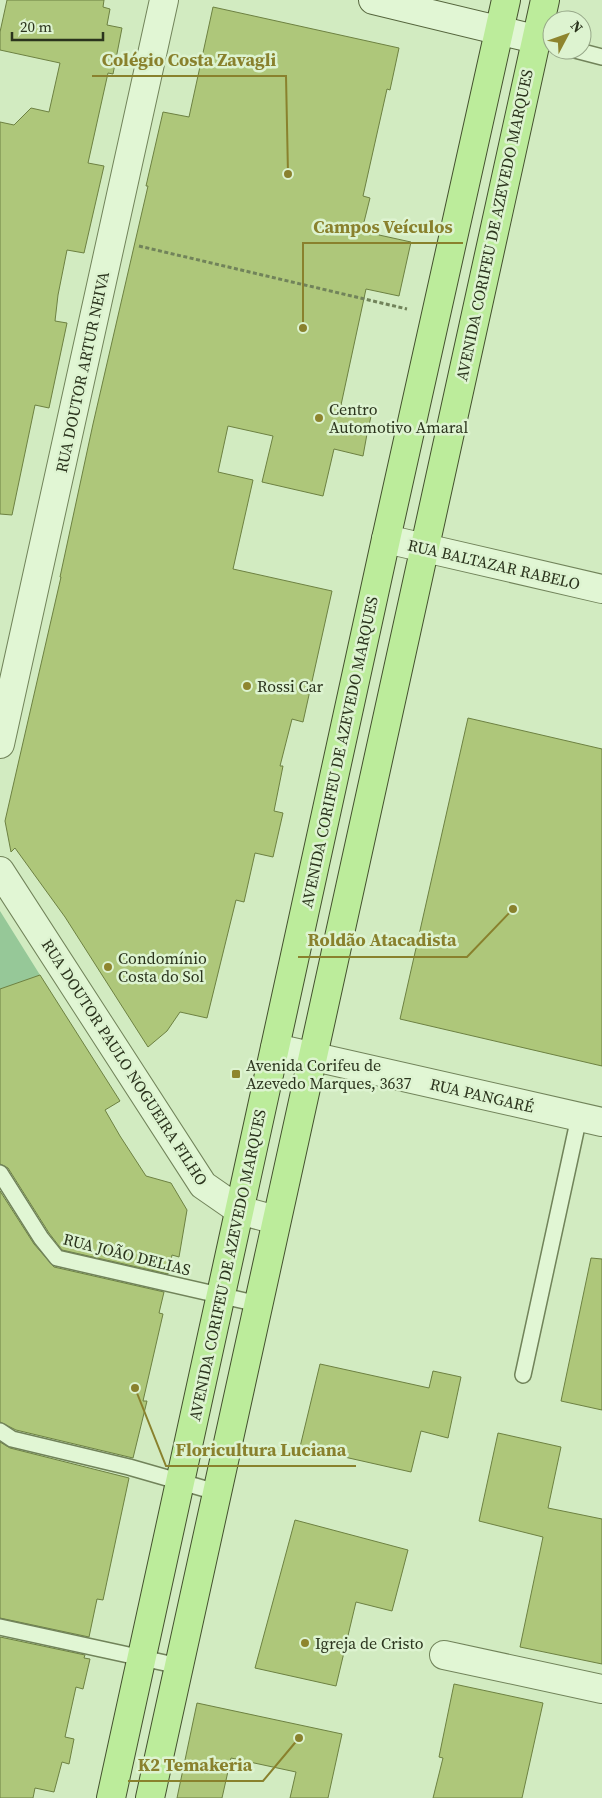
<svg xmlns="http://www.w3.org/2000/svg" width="602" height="1798" viewBox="0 0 602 1798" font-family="'Source Serif 4',serif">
<rect width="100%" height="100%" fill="#d2ebc1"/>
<polygon fill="#96c898" points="0,911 40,975 21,983 0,989"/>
<g fill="#aec77a" stroke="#6d8142">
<polygon points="7,0 104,0 103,7 110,9 107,25 122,28 113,74 108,73 88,163 104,166 84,253 67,250 58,295 55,321 67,323 49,408 35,405 12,515 0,514 0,122 14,125 31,108 49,112 60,63 0,50 0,32"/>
<polygon points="213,7 399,48 390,90 387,89 363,196 370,198 363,226 380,229 379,235 411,242 399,296 366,289 341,405 372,412 367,434 363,456 334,449 323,496 262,482 273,436 228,426 218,472 253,480 233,569 332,591 303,722 292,719 280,766 283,766 274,811 283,813 273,857 255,853 244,902 236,900 207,1018 180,1012 167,1031 148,1047 65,917 15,848 11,852 5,821 61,577 60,577 93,424 148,186 146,186 163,112 189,117"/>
<polygon points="468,718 602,749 602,1066 400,1019"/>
<polygon points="40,975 120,1101 105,1110 120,1136 146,1176 171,1183 187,1210 179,1257 172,1255 168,1274 62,1250 49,1233 8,1168 0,1164 0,989"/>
<polygon points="0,1191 34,1244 54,1267 164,1292 159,1313 163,1314 143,1401 147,1401 133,1458 16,1430 0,1422"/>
<polygon points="591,1258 602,1259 602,1410 561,1401"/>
<polygon points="320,1364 429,1388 433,1371 461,1377 448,1438 421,1431 411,1472 300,1447"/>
<polygon points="498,1433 561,1447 548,1508 602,1519 602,1664 520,1647 543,1537 479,1521"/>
<polygon points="0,1442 10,1448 129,1478 103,1600 97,1599 89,1637 0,1618"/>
<polygon points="295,1520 408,1550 392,1611 356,1602 336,1686 255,1668"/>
<polygon points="0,1637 85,1655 84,1658 90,1659 83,1689 76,1687 65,1737 74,1739 69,1764 62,1762 54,1792 35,1788 33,1798 0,1798"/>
<polygon points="454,1684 543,1703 522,1798 433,1798 443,1758 439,1757"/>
<polygon points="197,1703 342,1734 328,1798 290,1798 296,1772 231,1758 222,1798 177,1798"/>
</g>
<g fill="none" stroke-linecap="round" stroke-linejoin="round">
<g stroke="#71835a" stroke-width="18">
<g id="lane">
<polyline points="575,50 602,57"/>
<polyline points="0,1173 41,1238 57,1258 258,1304"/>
<polyline points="523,1375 579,1117"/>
<polyline points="0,1431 12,1439 129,1467 216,1492"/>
<polyline points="0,1627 179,1666"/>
</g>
</g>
<g stroke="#71835a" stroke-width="30">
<g id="street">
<polyline points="386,539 602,589"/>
<polyline points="0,744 164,0"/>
<polyline points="0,871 203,1185 239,1210 276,1220"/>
<polyline points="275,1048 602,1122"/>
<polyline points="444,1655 602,1689"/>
</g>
</g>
<g stroke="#55653d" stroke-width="30">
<polyline id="secondary" points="373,0 535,39"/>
</g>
<g stroke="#44512e" stroke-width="30">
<g id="primary">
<polyline points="111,1798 386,539 506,0"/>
<polyline points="150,1798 545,0"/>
</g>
</g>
<polyline stroke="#71835a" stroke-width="3" stroke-dasharray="4 2.5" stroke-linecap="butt" points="139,246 407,309"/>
<use href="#lane" stroke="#e1f6d4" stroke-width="15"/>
<use href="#street" stroke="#e1f6d4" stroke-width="28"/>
<use href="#secondary" stroke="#e1f6d4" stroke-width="28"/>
<use href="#primary" stroke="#bcec9b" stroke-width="28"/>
</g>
<g fill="#8e852e" stroke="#ddf3d0" stroke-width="2">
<circle cx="319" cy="418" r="5"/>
<circle cx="247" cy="686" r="5"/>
<circle cx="108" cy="967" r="5"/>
<rect x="231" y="1069" width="10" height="10" rx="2.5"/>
<circle cx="305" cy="1643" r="5"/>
</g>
<g text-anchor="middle" stroke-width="5" stroke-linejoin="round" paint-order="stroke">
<g font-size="16" fill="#2b341d" stroke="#ddf3d0">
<text transform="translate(494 225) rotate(-78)" y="6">AVENIDA CORIFEU DE AZEVEDO MARQUES</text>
<text transform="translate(82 372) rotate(-78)" y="6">RUA DOUTOR ARTUR NEIVA</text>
<text transform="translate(494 564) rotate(13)" y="6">RUA BALTAZAR RABELO</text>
<text transform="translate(339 752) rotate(-78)" y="6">AVENIDA CORIFEU DE AZEVEDO MARQUES</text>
<text transform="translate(125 1062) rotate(57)" y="6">RUA DOUTOR PAULO NOGUEIRA FILHO</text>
<text transform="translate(482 1095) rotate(13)" y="6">RUA PANGARÉ</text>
<text transform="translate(127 1254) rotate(14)" y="6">RUA JOÃO DELIAS</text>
<text transform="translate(227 1265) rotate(-78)" y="6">AVENIDA CORIFEU DE AZEVEDO MARQUES</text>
</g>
<g font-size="16" fill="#2b341d" stroke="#ddf3d0" text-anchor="start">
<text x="329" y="415">Centro<tspan x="329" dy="18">Automotivo Amaral</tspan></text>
<text x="257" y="692">Rossi Car</text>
<text x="118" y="964">Condomínio<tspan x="118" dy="18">Costa do Sol</tspan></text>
<text x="246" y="1071">Avenida Corifeu de<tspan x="246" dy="18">Azevedo Marques, 3637</tspan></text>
<text x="315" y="1649">Igreja de Cristo</text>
</g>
</g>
<path fill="none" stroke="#89812d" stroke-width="2" d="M288 174L286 76H92M303 328L303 243H463M513 909L467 957H298M135 1388L166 1466H356M299 1738L263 1781H128"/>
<g fill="#89812d" stroke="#ddf3d0" stroke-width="2">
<circle cx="288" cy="174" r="5"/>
<circle cx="303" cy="328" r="5"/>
<circle cx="513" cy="909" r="5"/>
<circle cx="135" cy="1388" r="5"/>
<circle cx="299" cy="1738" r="5"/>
</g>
<g font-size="18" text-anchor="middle" font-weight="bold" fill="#89812d" stroke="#ddf3d0" stroke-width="5" stroke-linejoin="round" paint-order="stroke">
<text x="189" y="66">Colégio Costa Zavagli</text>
<text x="383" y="233">Campos Veículos</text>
<text x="382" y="946">Roldão Atacadista</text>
<text x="261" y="1456">Floricultura Luciana</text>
<text x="195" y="1771">K2 Temakeria</text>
</g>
<g transform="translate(567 35) rotate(49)"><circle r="24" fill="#ddf3d0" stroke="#96a788"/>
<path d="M0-4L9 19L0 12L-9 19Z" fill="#8e852e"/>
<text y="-8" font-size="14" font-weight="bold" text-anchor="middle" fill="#2b341d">N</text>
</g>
<path d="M12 32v8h91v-8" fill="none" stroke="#2b341d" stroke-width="2.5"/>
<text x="20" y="32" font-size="15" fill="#2b341d" stroke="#ddf3d0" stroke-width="4" paint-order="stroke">20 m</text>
</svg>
